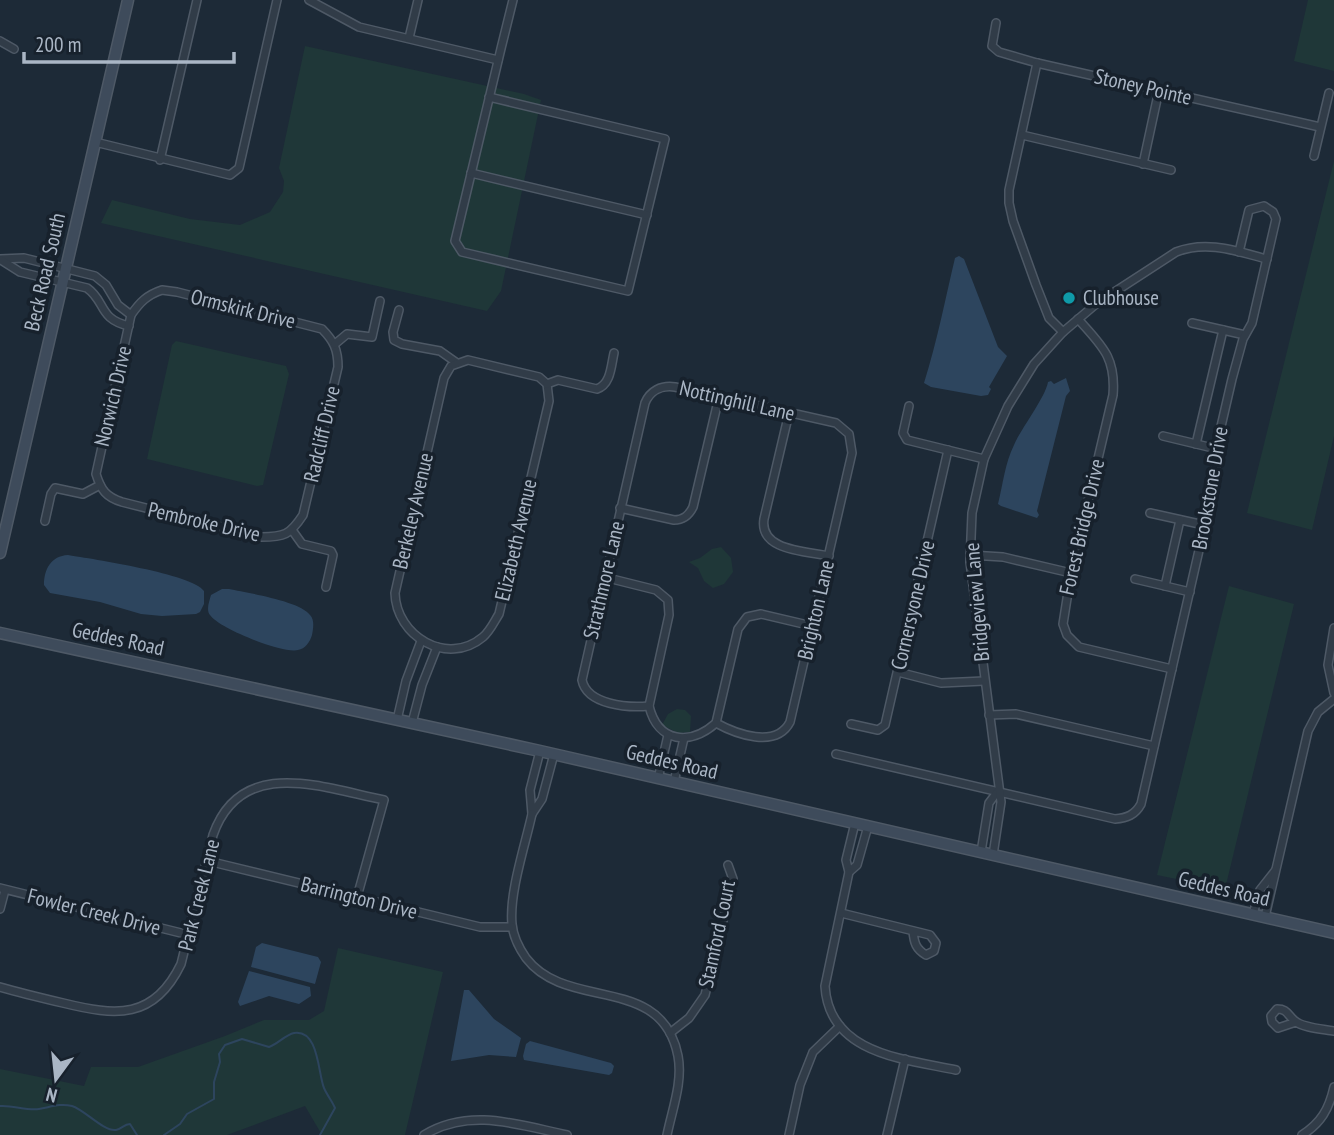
<svg xmlns="http://www.w3.org/2000/svg" width="1334" height="1135" viewBox="0 0 1334 1135" font-family="'PT Sans Narrow',sans-serif">
<rect width="100%" height="100%" fill="#1d2a37"/>
<g fill="#1f3738">
<polygon points="1308,0 1334,0 1334,71 1294,61"/>
<polygon points="305,46 524,94 541,100 501,291 487,311 101,223 112,200 190,219 240,225 270,212 283,192 284,181 279,168"/>
<polygon points="1334,161 1334,436 1312,530 1247,513"/>
<polygon points="176,341 286,366 289,374 263,485 257,486 147,459 172,345"/>
<polygon points="721,547 731,558 733,572 724,584 713,588 704,581 698,568 689,562 700,558 712,549"/>
<polygon points="1229,586 1294,604 1225,889 1157,875"/>
<polygon points="677,709 685,710 691,716 690,732 678,733 662,725 668,714"/>
<polygon points="338,948 443,972 405,1135 322,1135 305,1106 227,1135 0,1135 0,1069 84,1086 91,1067 138,1067 225,1036 264,1020 309,1020 324,1011"/>
</g>
<g fill="#2d455e">
<path d="M959,256l5,3 34,88 9,9 -18,31 2,2 -3,6 -7,1 -50,-9 -7,-4c13,-41 21,-83 31,-125z"/>
<path d="M1066,378l4,13 -4,5 -29,115 2,4 -2,3 -36,-12 -3,-2c5,-20 7,-41 16,-59 8,-18 31,-47 34,-63l3,-1 3,3z"/>
<path d="M68,555c24,4 125,19 136,36v13l-4,8 -4,2 -34,2 -21,-2 -41,-12 -50,-9 -6,-8c0,-16 7,-29 24,-30z"/>
<path d="M222,589h7c19,4 71,12 81,26 5,5 3,14 2,20 -2,7 -7,14 -14,15 -15,4 -80,-22 -88,-35 -4,-5 -1,-13 1,-20z"/>
<polygon points="262,943 318,957 321,962 315,984 251,967 256,947"/>
<polygon points="249,971 310,987 311,996 299,1004 269,996 240,1006 238,1002"/>
<polygon points="464,990 469,990 494,1019 521,1038 516,1057 489,1055 451,1061"/>
<polygon points="530,1041 611,1063 614,1066 612,1073 609,1075 524,1060 523,1056 526,1044"/>
</g>
<g fill="none" stroke-linecap="round" stroke-linejoin="round">
<g stroke="#2d455e" stroke-width="2">
<path d="M0,1106c13,-1 27,5 39,3 12,-2 21,-6 33,-3 13,4 32,26 44,24 6,-1 8,-6 14,-6l7,11"/>
<path d="M164,1135l16,-11 7,-10 27,-15v-17l6,-20 -1,-8 6,-9 17,-6 27,8c9,-3 16,-12 25,-14 25,-4 24,41 30,55 3,7 8,13 11,20l-15,27"/>
</g>
<g stroke="#4e5966" stroke-width="10">
<g id="minor">
<polyline points="309,0 359,27 498,60"/>
<polyline points="996,23 992,46 999,52 1037,63 1320,127"/>
<polyline points="409,38 418,0"/>
<polyline points="0,41 14,49"/>
<polyline points="1037,63 1009,190 1009,203 1013,221 1036,285 1049,318 1063,332"/>
<path d="M489,97l176,42 -37,152 -166,-39 -7,-11c19,-81 38,-161 58,-241"/>
<polyline points="1022,135 1171,170"/>
<polyline points="95,142 230,175 239,168 277,0"/>
<polyline points="1314,156 1329,93"/>
<polyline points="160,160 197,0"/>
<polyline points="1143,164 1159,90"/>
<polyline points="471,173 647,215"/>
<polyline points="0,259 24,258 95,276 106,285 118,305 131,315"/>
<path d="M1,260l19,12 67,16c19,13 11,31 42,38"/>
<path d="M162,290l15,2 145,37c12,12 16,21 16,38l-35,148c-13,20 -19,22 -42,22l-139,-35c-16,-5 -21,-12 -26,-28l35,-159c9,-13 16,-20 31,-25z"/>
<polyline points="399,310 393,332 394,340 402,344 440,351 457,363"/>
<path d="M1078,319c24,27 38,38 35,76l-42,178 -8,51 4,11 12,12 93,22"/>
<polyline points="1192,323 1245,335"/>
<polyline points="335,344 347,334 372,337 380,301"/>
<path d="M468,360l71,17 8,7 2,17 -50,213c-5,8 -9,17 -16,23 -36,30 -87,-1 -88,-44l49,-215 7,-12z"/>
<path d="M547,384l11,-4 39,9c14,-5 14,-23 17,-36"/>
<polyline points="909,406 903,433 907,440 984,459"/>
<path d="M789,413l-25,106c-5,32 42,32 65,37"/>
<polyline points="1163,436 1217,449"/>
<polyline points="1196,444 1223,330"/>
<path d="M620,508l54,12c10,0 15,-5 19,-13l26,-110"/>
<polyline points="1150,513 1204,525"/>
<polyline points="1180,520 1165,586 1190,592"/>
<polyline points="45,521 51,494 55,488 83,494 100,485"/>
<polyline points="292,530 302,544 331,551 333,555 326,587"/>
<polyline points="970,555 1003,557 1071,573"/>
<path d="M604,577l52,13 12,10 1,15 -20,91c9,37 41,40 67,17l22,-94 9,-12 14,-3 51,12"/>
<polyline points="1135,579 1165,586"/>
<polyline points="1334,628 1328,665 1334,693"/>
<polyline points="898,672 941,683 984,681"/>
<path d="M649,706c-21,2 -62,-1 -67,-26l63,-277c5,-12 16,-18 30,-16l161,36 13,11 3,19 -62,269c-14,27 -54,12 -74,1"/>
<polyline points="989,715 1016,714 1154,746"/>
<polyline points="397,720 406,681 421,641"/>
<polyline points="412,723 422,685 437,647"/>
<polyline points="851,724 878,730 885,725 948,450"/>
<polyline points="540,751 530,790 532,814 542,799 554,754"/>
<path d="M836,754l279,65c12,-1 20,-4 26,-15l75,-328v-28l16,-69 11,-40 9,-16 24,-104 -3,-7 -9,-6 -15,4 -10,42"/>
<polyline points="658,779 668,735"/>
<polyline points="674,782 684,738"/>
<path d="M532,814c-7,32 -23,79 -20,110 1,12 7,24 14,34 41,54 136,15 152,98 5,26 -6,54 -11,79"/>
<polyline points="855,823 846,860 849,872 857,865 868,826"/>
<polyline points="981,852 989,803 998,791"/>
<path d="M993,855l8,-53 -31,-240 2,-49 12,-54 24,-53 26,-42 29,-32 33,-28 80,-52c31,-12 60,-1 91,7"/>
<polyline points="208,861 480,927 512,927"/>
<path d="M849,872l-24,114c4,68 79,73 131,84"/>
<polyline points="0,888 189,935"/>
<polyline points="0,909 5,890"/>
<path d="M841,913l89,22 6,8 -2,8 -8,4c-10,-6 -12,-12 -13,-24"/>
<polyline points="1253,914 1260,890 1275,871"/>
<polyline points="1265,917 1308,731 1318,712 1334,699"/>
<path d="M0,987c21,6 42,11 63,16 53,13 91,17 118,-39l32,-129c28,-80 110,-47 171,-35l-27,97"/>
<path d="M1296,1022l-18,6 -6,-6 -1,-6 6,-7c11,0 10,6 18,12 8,7 28,8 39,10"/>
<polyline points="670,1033 689,1018 705,995 733,879 728,865"/>
<path d="M424,1135c46,-28 95,-10 143,0"/>
<polyline points="789,1135 800,1085 813,1052 840,1026"/>
<polyline points="887,1135 905,1059"/>
<path d="M1302,1135c19,-12 27,-26 32,-48"/>
</g>
</g>
<g stroke="#4e5966" stroke-width="13">
<g id="secondary">
<polyline points="0,553 128,0"/>
<polyline points="0,633 540,751 1334,933"/>
</g>
</g>
<use href="#minor" stroke="#313c48" stroke-width="7"/>
<use href="#secondary" stroke="#3e4b5b" stroke-width="10"/>
</g>
<circle fill="#0f9aa8" stroke="#17212c" stroke-width="2.5" cx="1069" cy="298" r="7"/>
<g text-anchor="middle" stroke-width="7" stroke-linejoin="round" paint-order="stroke">
<g font-size="21" fill="#aab6c5" stroke="#17212c">
<text transform="translate(1143 87) rotate(13)" y="7">Stoney Pointe</text>
<text transform="translate(45 272) rotate(-77)" y="7">Beck Road South</text>
<text transform="translate(243 309) rotate(14)" y="7">Ormskirk Drive</text>
<text transform="translate(113 396) rotate(-77)" y="7">Norwich Drive</text>
<text transform="translate(737 401) rotate(13)" y="7">Nottinghill Lane</text>
<text transform="translate(322 434) rotate(-77)" y="7">Radcliff Drive</text>
<text transform="translate(1210 488) rotate(-80)" y="7">Brookstone Drive</text>
<text transform="translate(413 511) rotate(-77)" y="7">Berkeley Avenue</text>
<text transform="translate(204 522) rotate(13)" y="7">Pembroke Drive</text>
<text transform="translate(1082 527) rotate(-77)" y="7">Forest Bridge Drive</text>
<text transform="translate(516 540) rotate(-77)" y="7">Elizabeth Avenue</text>
<text transform="translate(604 580) rotate(-77)" y="7">Strathmore Lane</text>
<text transform="translate(977 602) rotate(-95)" y="7">Bridgeview Lane</text>
<text transform="translate(913 605) rotate(-77)" y="7">Cornersyone Drive</text>
<text transform="translate(816 610) rotate(-77)" y="7">Brighton Lane</text>
<text transform="translate(118 639) rotate(12)" y="7">Geddes Road</text>
<text transform="translate(672 762) rotate(13)" y="7">Geddes Road</text>
<text transform="translate(1224 889) rotate(13)" y="7">Geddes Road</text>
<text transform="translate(199 895) rotate(-76)" y="7">Park Creek Lane</text>
<text transform="translate(359 898) rotate(14)" y="7">Barrington Drive</text>
<text transform="translate(94 912) rotate(14)" y="7">Fowler Creek Drive</text>
<text transform="translate(717 934) rotate(-78)" y="7">Stamford Court</text>
</g>
<g font-size="21" fill="#aab6c5" stroke="#17212c" text-anchor="start">
<text x="1083" y="305">Clubhouse</text>
</g>
</g>
<g transform="translate(56 1079) rotate(195)" stroke="#17212c" stroke-width="5" paint-order="stroke">
<path d="M0-5L12 26L0 18L-12 26Z" fill="#aab6c5"/>
<text y="-10" font-size="19" font-weight="bold" text-anchor="middle" fill="#aab6c5">N</text>
</g>
<path d="M24 52v10h210v-10" fill="none" stroke="#aab6c5" stroke-width="3.5"/>
<text x="35" y="52" font-size="21" fill="#aab6c5" stroke="#17212c" stroke-width="5" paint-order="stroke">200 m</text>
</svg>
